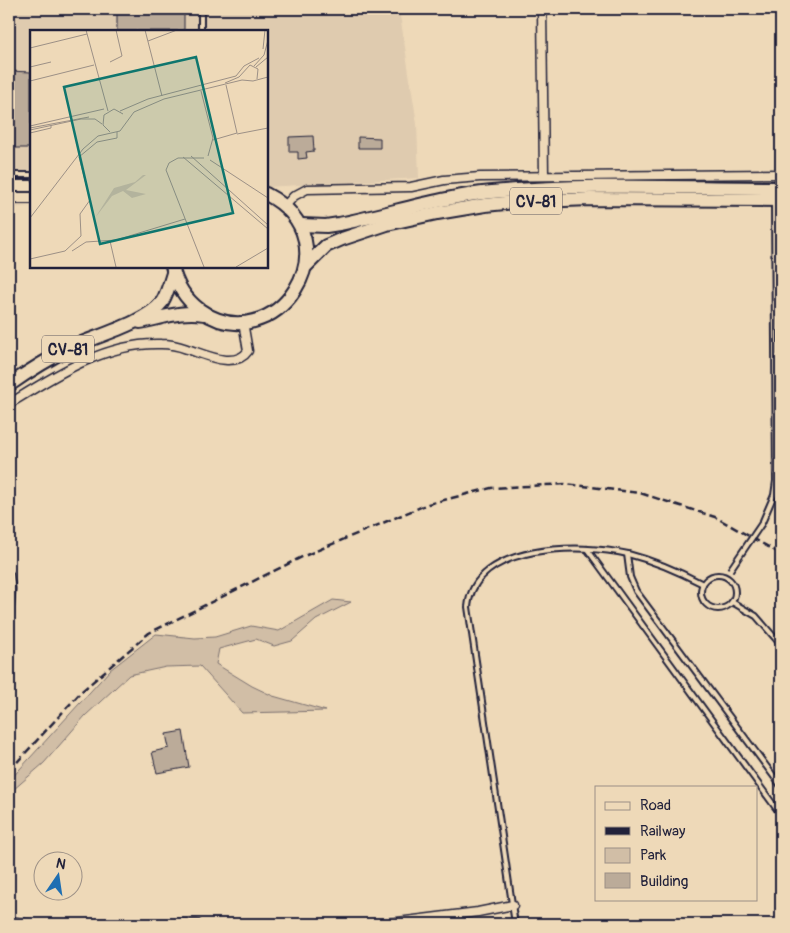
<svg xmlns="http://www.w3.org/2000/svg" width="790" height="933" viewBox="0 0 790 933" font-family="Pangolin,sans-serif">
<rect width="100%" height="100%" fill="#eed9b8"/>
<filter id="ink" filterUnits="userSpaceOnUse"><feTurbulence type="fractalNoise" baseFrequency=".02" numOctaves="2"/><feDisplacementMap in="SourceGraphic" scale="10" xChannelSelector="R" yChannelSelector="G"/><feConvolveMatrix kernelMatrix="1 2 1 2 8 2 1 2 1" color-interpolation-filters="sRGB"/></filter>
<g filter="url(#ink)">
<polygon fill="#dfcbaf" points="9,9 399,9 417,124 419,178 266,187 266,31 31,31 31,206 9,208"/>
<polygon fill="#d1bea6" stroke="#7a7070" points="333,600 351,602 316,620 292,641 274,646 256,639 219,649 216,664 252,686 273,696 326,711 242,713 200,666 166,667 129,675 85,716 44,763 13,790 9,785 9,781 110,670 156,634 195,638 215,637 251,626 279,631"/>
<g fill="#bbab99" stroke="#22223b">
<rect x="117" y="9" width="67" height="22"/>
<polygon points="9,71 31,72 31,148 9,148"/>
<polygon points="313,136 314,151 306,152 307,158 298,159 298,152 289,152 289,137"/>
<polygon points="358,137 380,138 380,148 358,148"/>
<polygon points="183,731 189,767 157,773 152,752 169,748 166,734"/>
</g>
<g fill="none" stroke-linecap="round" stroke-linejoin="round">
<g stroke="#22223b" stroke-width="8">
<g id="service">
<polyline points="201,9 201,31"/>
<polyline points="9,175 31,175"/>
<polyline points="762,523 774,495 776,481 774,202"/>
<polyline points="587,549 781,815"/>
<polyline points="627,554 630,577 636,591 781,786"/>
<circle cx="718" cy="592" r="17"/>
<polyline points="732,602 756,616 781,645"/>
<path d="M515,924l-47,-317c6,-64 114,-64 160,-53 27,7 50,17 75,30"/>
</g>
</g>
<g stroke="#22223b" stroke-width="11">
<g id="minor">
<polyline points="542,9 544,176"/>
<polyline points="285,206 294,196 307,189 411,187 444,180 480,177 781,174"/>
<path d="M9,404c45,-28 96,-62 152,-60 8,0 18,2 26,5 17,5 48,21 61,2l-5,-29"/>
<polyline points="9,575 11,589 9,614"/>
<polyline points="9,921 29,924"/>
<polyline points="174,924 197,924"/>
<polyline points="382,924 478,912 513,905"/>
</g>
</g>
<g stroke="#22223b" stroke-width="14">
<g id="tertiary">
<polyline points="9,186 31,186"/>
<polyline points="9,198 31,198"/>
</g>
</g>
<g stroke="#22223b" stroke-width="16">
<g id="primary">
<path d="M301,225l25,1 13,-2c51,-10 100,-27 153,-32 96,-9 193,-4 289,-4"/>
<path d="M172,266c4,18 13,33 28,44 73,53 158,-68 66,-116"/>
<polyline points="305,267 326,246 342,239 387,224 437,213 485,205 515,202 590,199 781,200"/>
<path d="M140,322c22,-4 42,-12 64,-8"/>
<path d="M9,385c20,-14 41,-27 63,-38 24,-11 74,-24 90,-45 5,-8 8,-19 11,-29"/>
</g>
</g>
<use href="#service" stroke="#eed9b8" stroke-width="4"/>
<use href="#minor" stroke="#eed9b8" stroke-width="8"/>
<use href="#tertiary" stroke="#eed9b8" stroke-width="10"/>
<use href="#primary" stroke="#eed9b8" stroke-width="12"/>
<polyline stroke="#22223b" stroke-width="2.5" stroke-dasharray="8 4" stroke-linecap="butt" points="9,771 82,691 149,633 304,556 428,504 491,488 566,484 640,493 715,517 781,554"/>
<g stroke="#22223b" stroke-width="8" stroke-linecap="butt">
<polyline id="service-bridge" points="730,570 762,523"/>
</g>
<use href="#service-bridge" stroke="#eed9b8" stroke-width="4"/>
</g>
</g>
<g text-anchor="middle" stroke-width="4" stroke-linejoin="round" paint-order="stroke">
<g fill="#eed9b8" stroke="#5f5960" stroke-width="1">
<rect x="510" y="187.5" width="52" height="27" rx="4"/>
<rect x="42" y="335.5" width="52" height="27" rx="4"/>
</g>
<g font-size="16" font-weight="bold" fill="#22223b">
<text x="536" y="207">CV-81</text>
<text x="68" y="355">CV-81</text>
</g>
</g>
<g transform="translate(30 30)">
<rect width="238" height="238" fill="#eed9b8"/>
<path d="M113,145h3l-20,15 20,4 -14,4 -9,-7 -11,5 -17,22 19,-30 21,-6z" fill="#d1bea6"/>
<path fill="none" stroke="#9c9086" stroke-width="1" d="M56,0l22,81M115,0l17,66M118,11l29,-11M0,18l57,-14M233,19l2,-19M80,32l12,-6 -6,-26M224,36l10,-11 4,-15M0,37l21,-5M226,37l12,-10M0,51l64,-16M195,53l14,-6 11,-12 8,4 -1,10M171,61l12,47 -5,18M90,81l28,-12 88,-23 8,-10 15,-8M0,96l74,-17M0,98l59,-11M0,100l51,-11h14l7,5M80,102l-7,-7 1,-10 10,-6 9,5M0,103l21,-5v-3M207,104l31,-6M183,110l24,-7 -11,-48M161,126l77,69M153,127l85,72M180,130l58,38M0,188l53,-69 15,-13 22,-5 14,-19 30,-13 78,-19 11,1 15,-4M80,211l6,26M42,221l14,-9 30,-2 69,-21M0,229l35,-8 16,-15 -1,-22 10,-14 -11,-43 18,-15 20,-4v-6M174,237l-38,-97 3,-7 9,-5h26M206,237l32,-19"/>
<path fill="#0f766e" fill-opacity="0.15" stroke="#0f766e" stroke-width="2.5" d="M166,27l37,156 -133,31 -36,-157z"/>
<rect width="238" height="238" fill="none" stroke="#22223b" stroke-width="2.5"/>
</g>
<rect width="790" height="933" fill="none" stroke="#eed9b8" stroke-width="30"/>
<rect x="15" y="15" width="760" height="903" fill="none" stroke="#22223b" stroke-width="2" filter="url(#ink)"/>
<rect x="595" y="786" width="162" height="115" fill="#eed9b8" stroke="#9c9086"/>
<rect x="605" y="802" width="25" height="8" fill="#eed9b8" stroke="#9c9086"/>
<text x="640" y="810" font-size="15" fill="#22223b">Road</text>
<rect x="605" y="827" width="25" height="8" fill="#22223b" stroke="#9c9086"/>
<text x="640" y="836" font-size="15" fill="#22223b">Railway</text>
<rect x="605" y="848" width="25" height="15" fill="#d1bea6" stroke="#9c9086"/>
<text x="640" y="860" font-size="15" fill="#22223b">Park</text>
<rect x="605" y="873" width="25" height="15" fill="#bbab99" stroke="#9c9086"/>
<text x="640" y="886" font-size="15" fill="#22223b">Building</text>
<g transform="translate(58 876) rotate(13)"><circle r="24" fill="#eed9b8" stroke="#9c9086"/>
<path d="M0-4L9 19L0 12L-9 19Z" fill="#1f6fb2"/>
<text y="-8" font-size="14" font-weight="bold" text-anchor="middle" fill="#22223b">N</text>
</g>
</svg>
